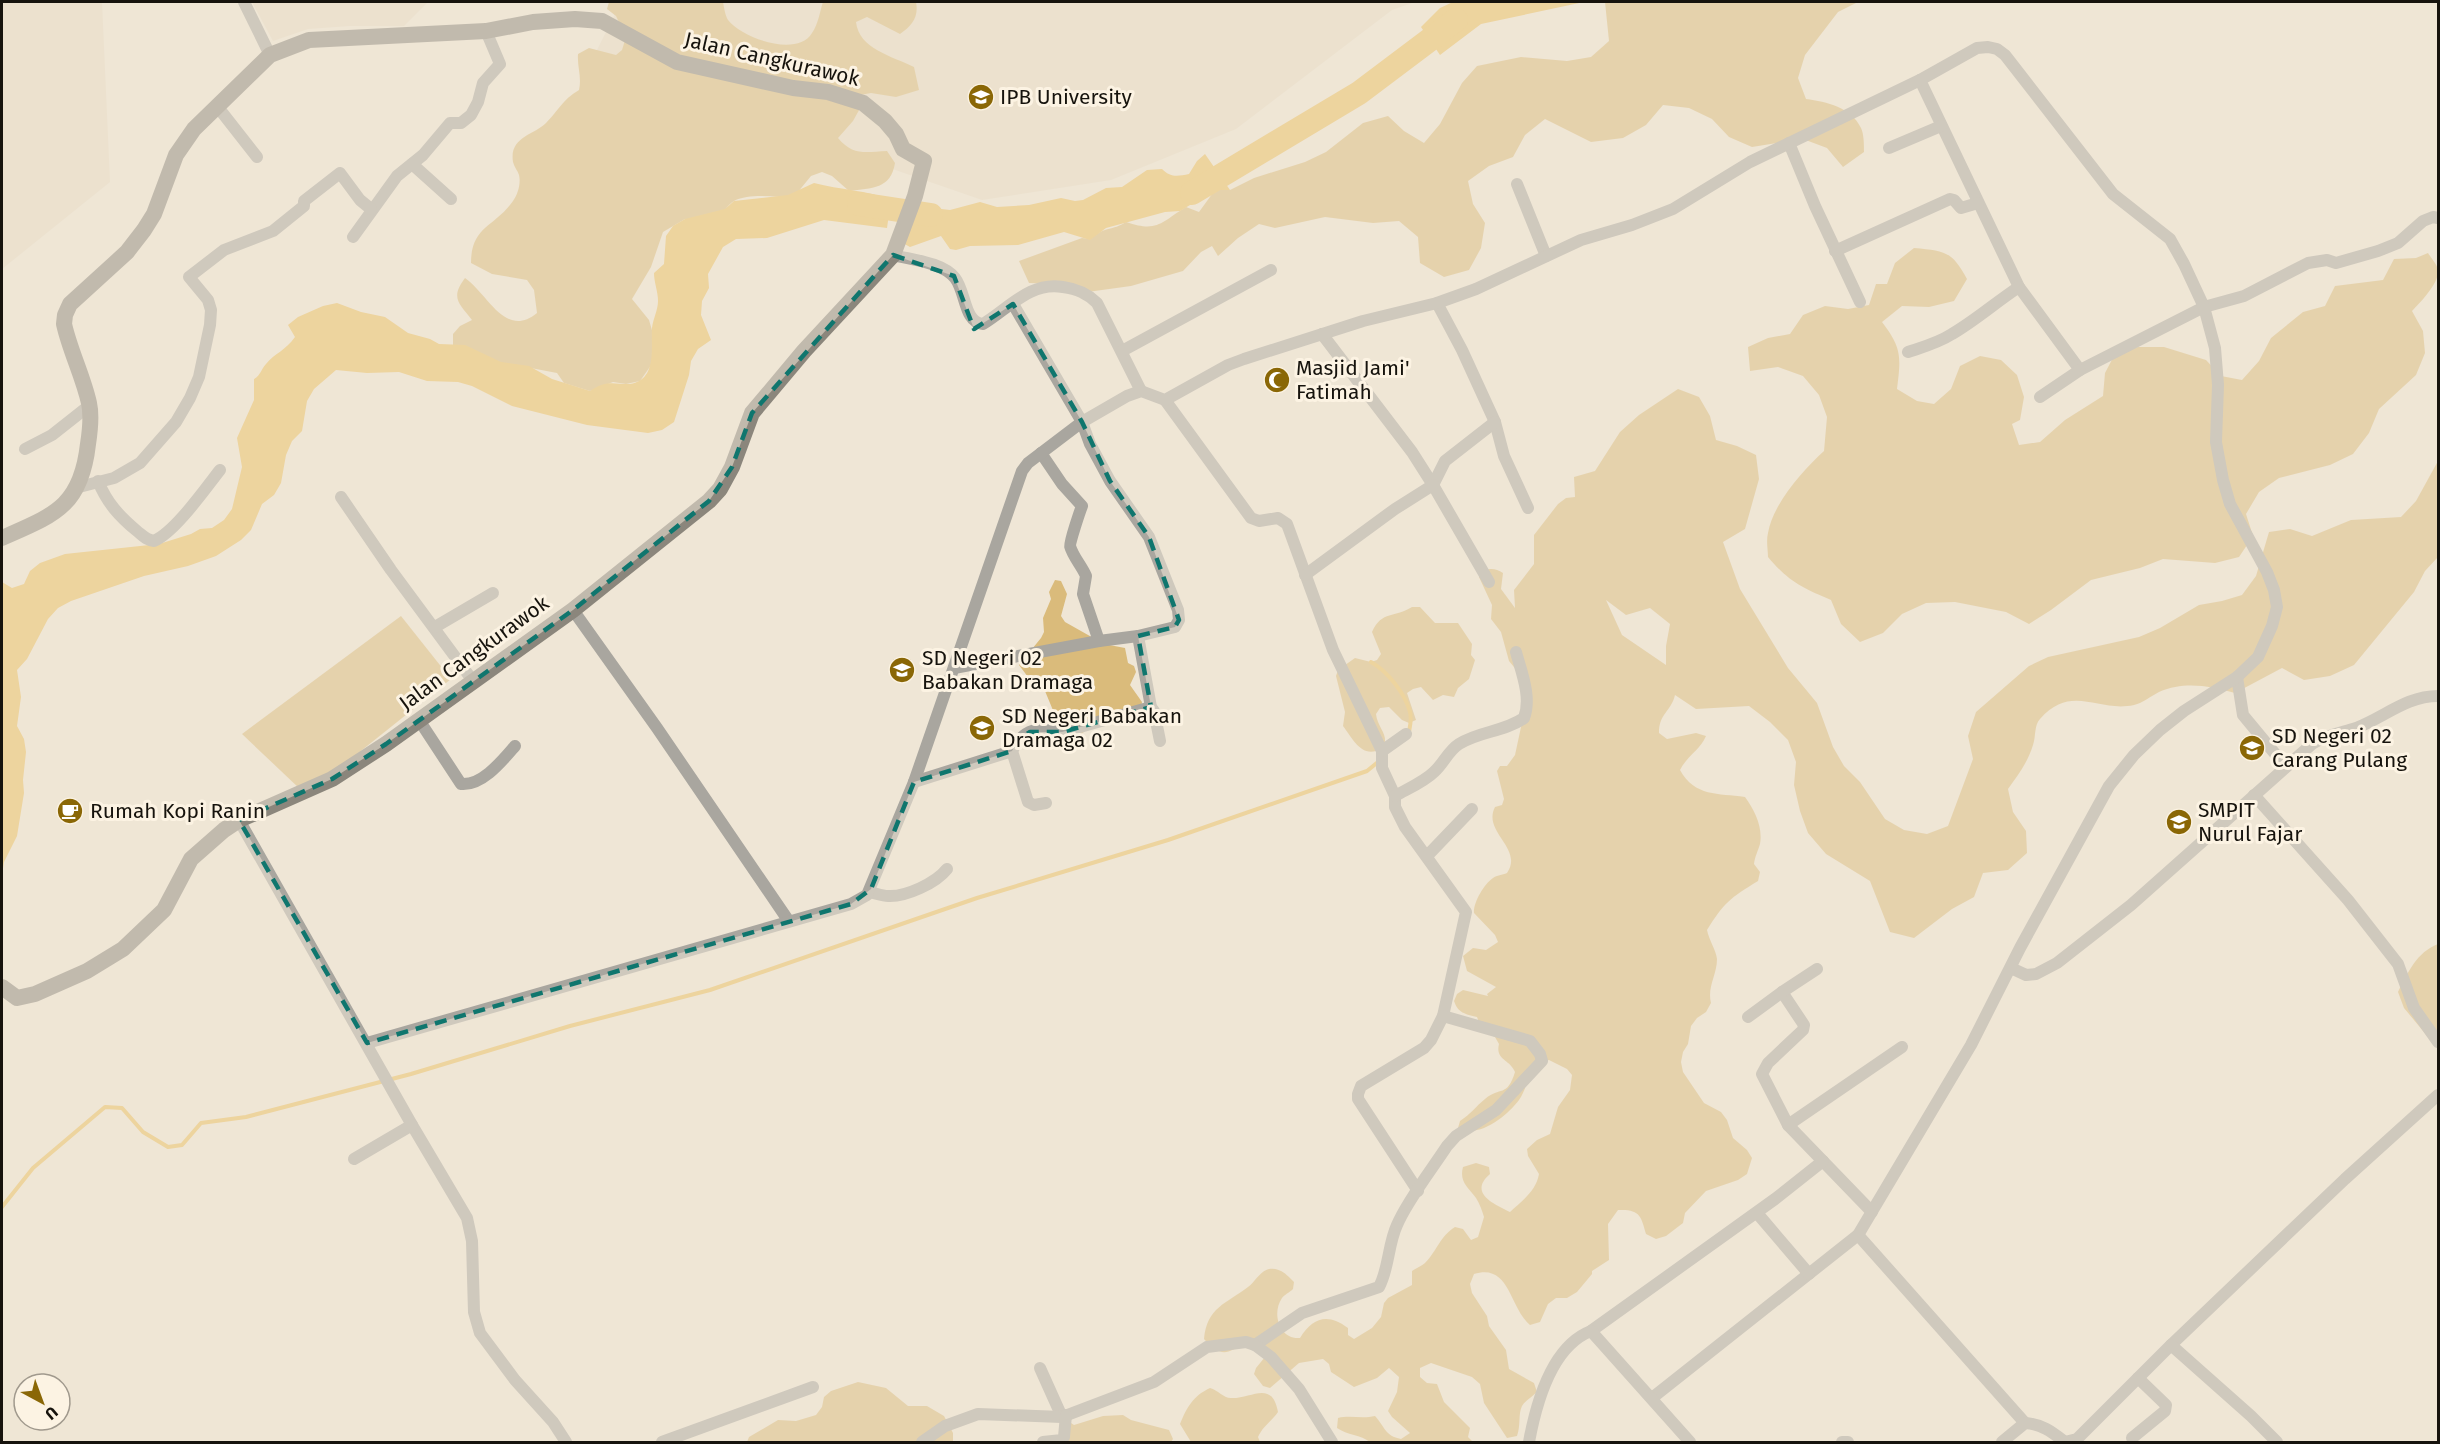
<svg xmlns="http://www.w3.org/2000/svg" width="2440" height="1444" viewBox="0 0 2440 1444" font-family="'Fira Sans',sans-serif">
<rect width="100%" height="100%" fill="#efe6d6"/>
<g fill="#e8dcc5">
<polygon points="2,2 102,2 110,182 2,269"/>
<polygon points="252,2 428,2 404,26 350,26 308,29 273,41"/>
<polygon points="621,2 1415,2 1392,10 1236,129 1111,180 982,200 590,64"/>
</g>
<g fill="#dabb7b" fill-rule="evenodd">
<path d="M609,2h114c1,5 2,13 5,18 14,18 69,38 84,13 6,-8 8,-22 11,-31h93c3,15 -4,24 -16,32l-33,-17 -11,5c3,27 36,34 58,45l5,23 -23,7 -25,-4 -11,2 3,8 -10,18 -15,17c15,18 27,14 49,13l8,12c-4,26 -23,25 -46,28l-17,-15 -10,-4 -11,4 -18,22c-17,-1 -43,-5 -59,3 -7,4 -11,12 -15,19l-34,-1 -22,13 -12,35 -19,32 17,21 10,34 -19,27 -14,3 -13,-2 -23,9 -26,-8 -7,-10 -42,-8 -10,5 -52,-20v-16l7,-8 12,-6c-13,-17 -22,-22 -7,-42 24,17 40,61 72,35l-3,-23 -7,-10 -35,-6 -21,-11c0,-37 24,-36 42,-62 5,-7 8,-18 6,-26 -1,-4 -5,-8 -6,-13 -4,-25 21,-27 33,-39 13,-13 16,-23 33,-33 3,-13 -2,-23 -1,-36l11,-6 27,7 6,-5 4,-13 -10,-21 -9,-7z"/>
<path d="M1605,2h253l-20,10 -33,43 -7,23 8,21c21,3 45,8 55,29 3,6 3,17 3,24l-21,15 -16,-19 -24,-9 -51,8 -23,-10 -17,-18 -23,-11 -26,-3 -17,20 -23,13 -32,4 -46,-23 -20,16 -12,22 -24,9 -21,15 5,23 12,19 -4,25 -12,22 -25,7 -24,-14 -2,-26 -19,-16 -26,2 -48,-6 -50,11 -16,-4 -21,14 -20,18 -6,-10 -11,6 -18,19 -52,15 -58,8 -15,-10 -29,-1 -10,-22 63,-23 8,1c15,-13 22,-8 36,-17 32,11 35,0 60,-15l13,5 16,-22h15l24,-12 51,-16 21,-10 37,-29 25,-7 16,15 20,12 16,-19 22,-41 15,-17 44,-9 46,4 24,-4 18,-16z"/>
<path d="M1914,248c31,3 38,3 53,31l-13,22 -25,6 -27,-1 -20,16c20,26 19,35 15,67l20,12 17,3 17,-15 9,-23 20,-10 21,4 16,15 7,22 -4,23 -8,4 7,21 21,-3 25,-22 38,-24 2,-23 11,-21 22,-5h26l42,13 15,16 21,4 17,-19 12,-23 32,-26 22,-6 10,-20 48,-6 11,-21 22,-1 12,-5c3,5 9,11 10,17 2,12 -18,33 -26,41l11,20 2,22 -9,22 -37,34 -10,24 -16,21 -23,11 -51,13 -20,14 -13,22 7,22 -14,21 -24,6 -52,-4 -23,9 -49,12 -40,30 -22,14 -23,-12 -51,-10 -29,1 -24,11 -19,19 -23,9 -19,-18 -10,-24c-29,-12 -43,-19 -63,-43 0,-7 -2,-16 0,-24 5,-29 34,-62 56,-82l3,-34 -8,-22 -16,-19 -25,-9 -28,4 -2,-24 20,-9 22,-4 13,-19 22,-9 23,3 21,-4 7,-21h11l8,-21z"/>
<path d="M1678,389l21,8 11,19 6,24 21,6 19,9 3,24 -14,50 -22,13 17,47 48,79 29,35 16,44 11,19 16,16 25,37 19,11 23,4 21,-8 25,-67 -5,-23 8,-24 53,-46 19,-9 91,-20 21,-9 39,-23 23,-4 20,-6 14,-19 13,-44 21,-3 22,7 39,-16 50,-3 15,-16 22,-40v96l-13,14 -11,21 -60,73 -24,11 -26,4 -22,-12 -47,25c-26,-7 -50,-12 -76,-1 -8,4 -16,11 -25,13 -36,8 -62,-22 -94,14 -6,6 -4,18 -7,26 -5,17 -15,30 -25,44l5,23 13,19 1,22 -19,17 -25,3 -9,24 -22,12 -38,29 -24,-6 -20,-51 -44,-27 -18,-21 -8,-22 -6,-26 2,-23 -8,-22 -18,-18 -21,-16 -53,3 -21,-14c-4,17 -16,18 -16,38l8,6 29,-6 10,3c-6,14 -19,20 -26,34 15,27 38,23 65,27 10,14 18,30 15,47 -2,7 -5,12 -6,20l6,8 -2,9c-28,17 -34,22 -51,49 2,10 9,20 10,29 0,16 -10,28 -6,44l-5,9 -9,6 -6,8 -3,18 -5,8 -2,10 2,10 21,31 17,9 6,8 6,18 14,12 5,8 -5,16 -9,6 -32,11 -21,22 -2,10 -17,13 -10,3 -10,-5c-5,-18 -6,-25 -28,-24l-10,14 1,36 -17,11v3l-15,18 -10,6h-11l-8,6 -8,18 -10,3c-21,-18 -20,-62 -56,-51l-4,10 2,9 15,23 2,10 17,24 3,19 25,14 3,9c-4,4 -12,9 -15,14 -4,8 -1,19 -5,30l-10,2 -23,-35 -4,-19 -8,-7 -41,-14 -11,5v9l7,6 10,1 7,18 26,26 -2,9 5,5h-103c-9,-7 -23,-7 -33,-14l1,-10c12,-3 24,1 37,-2 10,11 10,20 26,23l9,-6 -18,-16 -4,-6 9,-19 2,-15 -10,-9 -12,10 -23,9 -23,-15 -2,-8 -6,-5 -24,4 -29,25 -7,-2 -9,-12 2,-6 9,-11 -19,-15c-20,13 -25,15 -42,-3 3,-32 22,-35 44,-52 7,-5 12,-16 21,-18 11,-2 18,6 25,13l-1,7c-3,3 -9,6 -11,9 -11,16 -2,42 18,40 13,-21 28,-25 48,-10v7l6,4 18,-11 9,-11 3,-14 4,-5 24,-13v-14c4,-3 10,-5 13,-8 12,-12 15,-27 30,-36l8,2 8,11 7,-3 6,-20c-2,-6 -4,-13 -8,-19 -8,-11 -17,-16 -13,-31l13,-4 13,4 1,7c-22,19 4,30 20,38 12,-11 26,-21 29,-38l-11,-18 -1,-7 10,-9 13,-6 8,-27 12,-17 2,-15 -5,-6 -18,-9c-23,6 -19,24 -30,40 -12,16 -40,39 -61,28l2,-7c11,-7 15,-14 25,-22 15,-13 22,-1 30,-27 -5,-13 -20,-12 -16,-28l-4,-7 -13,-7 -5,-13c-12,-3 -19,-4 -23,-16l3,-7 6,-4 25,6 -1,-2 9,-7 -29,-16 -4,-15 10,-8 13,2 12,-8 -3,-7 -21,-22c-1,-10 10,-29 19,-35 4,-3 9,-3 14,-5 17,-25 -25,-41 -12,-66l7,-2 2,-6 -7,-28 3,-5h7l8,-11 12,-56 -4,-21 -14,-17 -8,-29 -10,-13 1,-14 -13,-28c6,-10 15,-10 24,-4l-2,16 14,19 -1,-18 20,-26v-29l24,-31 8,-6 9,-1 -1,-20 21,-6 25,-39 19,-17zM1606,600l20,15 24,-7 20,16 -4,22v19l-44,-30z"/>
<polygon points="1055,580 1061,581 1067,594 1061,616 1065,622 1104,644 1125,648 1128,663 1134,666 1136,672 1130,685 1142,702 1141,709 1085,731 1074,741 1066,742 1059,740 1054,734 1057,720 1045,691 1028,677 1019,665 1041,638 1044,632 1043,618 1051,599 1049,592"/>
<path d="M1412,607h8l15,16h23l14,21 -1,11 4,5 -6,19 -11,9 -4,9 -11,-2 -10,5 -12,-13 -8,2 -6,4 9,27 -7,3 -7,-3 -13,-13 -9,1 -4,6c1,11 10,19 9,27 0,5 -4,9 -9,10 -16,5 -25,-15 -33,-25l2,-14 -9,-36 2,-6 17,-12 16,4 6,-2 4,-6 -9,-22c10,-22 23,-14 40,-25z"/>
<polygon points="401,616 451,679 342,766 301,790 242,734"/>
<path d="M2438,944v105l-34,-41 -6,-16c11,-21 18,-39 40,-48z"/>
<polygon points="858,1382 886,1388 908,1406 927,1406 944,1416 953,1433 953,1442 747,1442 749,1437 778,1420 796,1421 816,1415 822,1407 824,1397 831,1391"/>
<path d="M1210,1388c8,2 13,10 21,10 20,1 41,-19 47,14 -7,10 -15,14 -20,25l2,5h-69l-11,-18c7,-17 13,-28 30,-36z"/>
<polygon points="1123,1415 1131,1420 1169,1430 1173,1439 1171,1442 1060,1442 1062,1417 1074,1425 1103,1416"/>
</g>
<g fill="#ecbe5b">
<polygon points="1453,2 1584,2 1481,24 1440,55 1421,27 1440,8"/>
<path d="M1205,154l25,36h-15l-35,21 -15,1 -59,16 -16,12 -26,-8 -46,13 -48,1 -14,4 -6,-1 -9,-13 -31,11 -9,-5 14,-36 35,4 30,-8 17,5 32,-2 32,-7 14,3 8,-1 23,-12 16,-1 25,-17 15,-1c9,9 16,7 27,5l8,-13z"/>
<path d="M814,183c26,7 53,7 77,17l-4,28 -63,-8 -57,18 -31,1 -13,8 -15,27 1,14 -7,13 -1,14 10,25 -13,9 -7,12 -2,14 -15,47 -12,8 -14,3 -61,-8 -75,-19 -40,-20 -14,-4 -31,-1 -28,-9 -32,1 -31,-3 -22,19 -7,12 -5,30 -10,10 -6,14 -5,28 -7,12 -12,9 -11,26 -10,10 -25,16 -28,10 -44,10 -73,25 -13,7 -10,11 -21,40 -10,11 4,27 -4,29 7,13 2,13 -3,28 1,13 -7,43 -13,26 -2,13v-293l10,6 12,-4 6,-13 10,-8 25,-9 94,-10 32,-10 9,-5 12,-1 12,-8 8,-11 10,-42 -5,-29 17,-38v-21c7,-4 7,-10 12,-15 9,-11 19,-13 29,-27l-7,-12 10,-8 25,-11 14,-3 24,9 24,5 23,16 22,6 9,5 26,1 36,17 28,4 23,13 38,12c22,-16 33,-1 49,-10 17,-9 12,-37 13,-53 1,-9 6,-18 6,-27 0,-9 -4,-19 -4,-28l10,-9 2,-28 7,-10 12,-7 40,-10 9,-8 54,-6z"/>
</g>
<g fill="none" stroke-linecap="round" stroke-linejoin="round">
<g stroke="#ecbe5b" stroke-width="4">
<path d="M1371,662c16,9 34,31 39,50 2,6 0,14 -1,20"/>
<polyline points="2,1207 33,1168 105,1107 122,1108 143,1132 168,1147 182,1145 201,1123 246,1117 411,1074 570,1026 710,990 977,898 1168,840 1367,771 1378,762"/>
</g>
<g stroke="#ecbe5b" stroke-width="24">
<polyline points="1192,193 1359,93 1456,20"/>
<polyline points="859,204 931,215"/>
</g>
<g stroke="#a9a69f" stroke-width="12">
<polyline points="244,2 270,55"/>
<polyline points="1920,80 2019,287 2080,370 2204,307 2244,296 2308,263 2327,260 2336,263 2378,251 2398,243 2423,221 2433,217 2438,218"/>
<polyline points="217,106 257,157"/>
<polyline points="1789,143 1815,206 1860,302"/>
<polyline points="1889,148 1941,126"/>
<polyline points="412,164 451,199"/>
<polyline points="1517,184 1546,256"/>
<polyline points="353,237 397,176 423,155 450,123 461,123 471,115 478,102 483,83 500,64 486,31"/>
<polyline points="1835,251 1950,199 1954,200 1961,208 1978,203"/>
<path d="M893,255c19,5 49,7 62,23 11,14 9,45 28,46 26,-16 48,-43 80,-37 14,2 24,6 34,16l44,88"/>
<polyline points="1437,303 1462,350 1495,422 1504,456 1528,508"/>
<polyline points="1013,304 1082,422 1090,444 1110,481 1149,537 1178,610 1179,620 1175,627 1138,636"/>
<polyline points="1322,334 1412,452 1433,485"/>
<polyline points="1122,351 1271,270"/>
<path d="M1908,352c15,-5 30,-9 44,-18 24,-14 44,-32 67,-47"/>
<polyline points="2040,397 2080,370"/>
<polyline points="1165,400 1251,518 1259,521 1278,518 1287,524 1333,650 1382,751 1382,768 1395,796 1395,807 1405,827 1466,912 1443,1016 1431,1040 1424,1048 1361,1086 1358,1094 1358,1099 1418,1191"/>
<polyline points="25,449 52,435 90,405"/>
<path d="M1041,453l21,31 20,22c-2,5 -13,38 -12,40 3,11 12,20 16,30l-3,18 16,47"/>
<path d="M98,481c9,22 21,35 39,50 6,5 9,9 17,10 21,-9 51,-52 66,-71"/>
<polyline points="1433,485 1445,461 1495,422"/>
<polyline points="79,487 114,478 140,463 176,422 190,398 199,377 210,325 211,310 208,300 189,277 224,250 273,231 304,206 304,201 340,173 360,200 371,209"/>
<polyline points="341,497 391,570 473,681"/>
<polyline points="1305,575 1395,509 1433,485 1489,582"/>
<polyline points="573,610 657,728 788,920"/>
<polyline points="435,627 493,593"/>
<polyline points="954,668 1099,641 1138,636 1151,707 1154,711 1160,741"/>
<polyline points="2237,677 2243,715 2286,767"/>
<path d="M419,720l42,64c21,2 41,-23 54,-38"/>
<polyline points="1012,751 1028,802 1034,805 1046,803"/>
<polyline points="1382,751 1406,734"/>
<path d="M914,782l98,-31c11,-23 28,-25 50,-19l89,-25"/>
<polyline points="2254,795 2348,900 2398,964 2414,1008 2438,1042"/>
<path d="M1395,796c12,-7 29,-14 39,-24 10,-9 14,-21 25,-28 20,-13 45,-12 65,-26 8,-21 -3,-47 -8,-66"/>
<polyline points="239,820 412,1125 467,1218 472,1241 474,1312 480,1333 515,1380 553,1422 566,1442"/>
<polyline points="1427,856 1472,809"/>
<path d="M869,892c6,1 13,4 19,4 18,1 48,-13 59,-27"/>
<path d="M2011,968l15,7 10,-1 21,-11 74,-58 181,-161c14,-9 28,-11 44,-16 29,-11 50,-32 82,-32"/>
<polyline points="1782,992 1804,1025 1803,1030 1768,1063 1762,1074 1788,1125 1872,1212"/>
<polyline points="1748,1017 1782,992 1817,969"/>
<polyline points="367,1043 851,904 867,895 914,782 1022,471 1028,463 1082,422 1127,396 1141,391 1165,400 1228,365 1244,359 1363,321 1437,303 1476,289 1581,240 1632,225 1673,209 1750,162 1920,80 1977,48 1988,47 1997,49 2005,55 2113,194 2170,239 2184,264 2204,307 2215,348 2218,385 2216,442 2223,480 2230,504 2267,572 2274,590 2277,607 2272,626 2258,657 2237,677 2184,711 2160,730 2134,755 2109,786 2020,948 1971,1045 1858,1235 1652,1398"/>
<polyline points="1788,1125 1902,1047"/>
<polyline points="354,1159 412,1125"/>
<polyline points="1757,1213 1809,1274"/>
<polyline points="1858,1235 2025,1423"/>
<polyline points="1591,1331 1775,1199 1823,1161"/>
<path d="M1255,1345l47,-32 77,-26c10,-18 9,-43 18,-62 10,-24 35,-56 50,-79l9,-10 40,-26 46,-49 -2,-7 -10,-13 -87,-25"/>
<polyline points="2171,1345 2345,1179 2438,1095"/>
<polyline points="1040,1368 1062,1417"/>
<polyline points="2132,1438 2165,1411 2166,1405 2138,1378"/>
<polyline points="662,1442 813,1387"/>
<polyline points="922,1442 945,1426 978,1414 1062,1417 1154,1382 1207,1347 1246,1342 1255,1345 1271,1357 1299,1389 1332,1442"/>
<polyline points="1043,1442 1062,1440 1064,1437 1066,1415"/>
<path d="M1529,1442c7,-38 23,-96 62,-111l99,111"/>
<polyline points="1842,1442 1848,1442"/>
<path d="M2002,1442l23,-19c17,1 27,9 40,19l12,-3 94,-94 80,71 26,26"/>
</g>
<path stroke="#8b867c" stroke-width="16" d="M2,538c52,-23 79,-31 86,-94 2,-13 4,-28 1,-41 -6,-27 -19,-52 -25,-79l1,-9 5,-11 57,-52 17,-22 10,-16 22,-59 18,-26 76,-74 39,-15 177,-9 47,-9 42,-3 27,2 75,41 116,26 35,4 35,11 22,18 11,13 7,15 21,12 -9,35 -22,59 -89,96 -52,62 -20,54 -12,22 -11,12 -136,109 -187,134 -54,35 -93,41 -15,10 -33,29 -27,51 -41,39 -36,22 -52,23 -18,4 -15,-11"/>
</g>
<path d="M0 0H2440V1444H0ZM893,255l61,21 20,53 39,-25 69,118 28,59 39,56 30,83 -4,7 -37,9 13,71 -89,25h-32l-12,7 -6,12 -98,31 -43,107 -20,15 -484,139 -128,-223 93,-41 54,-35 187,-134 136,-109 23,-34 20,-54z" fill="#efe6d6" fill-opacity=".55" fill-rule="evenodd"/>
<path fill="none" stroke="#0f766e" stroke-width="4.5" stroke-dasharray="12 8" stroke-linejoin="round" d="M893,255l61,21 20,53 39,-25 69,118 28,59 39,56 30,83 -4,7 -37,9 13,71 -89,25h-32l-12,7 -6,12 -98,31 -43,107 -20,15 -484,139 -128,-223 93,-41 54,-35 187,-134 136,-109 23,-34 20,-54z"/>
<defs>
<g id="university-disc" transform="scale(1.35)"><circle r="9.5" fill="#8a6706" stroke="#fcf3e3"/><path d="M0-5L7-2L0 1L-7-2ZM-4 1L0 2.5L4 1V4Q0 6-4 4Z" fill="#fff"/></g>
<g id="mosque-disc" transform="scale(1.35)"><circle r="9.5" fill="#8a6706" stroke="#fcf3e3"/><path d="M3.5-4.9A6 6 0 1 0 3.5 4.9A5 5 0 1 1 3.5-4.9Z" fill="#fff"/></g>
<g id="school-disc" transform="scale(1.35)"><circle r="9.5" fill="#8a6706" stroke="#fcf3e3"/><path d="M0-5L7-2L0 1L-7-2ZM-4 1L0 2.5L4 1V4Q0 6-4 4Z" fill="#fff"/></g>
<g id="cafe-disc" transform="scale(1.35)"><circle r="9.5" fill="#8a6706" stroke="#fcf3e3"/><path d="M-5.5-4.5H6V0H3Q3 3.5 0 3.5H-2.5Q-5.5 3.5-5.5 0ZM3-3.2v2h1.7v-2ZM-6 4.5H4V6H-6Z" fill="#fff"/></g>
</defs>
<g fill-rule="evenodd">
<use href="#university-disc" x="981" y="97"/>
<use href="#mosque-disc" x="1277" y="380"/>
<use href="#school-disc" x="902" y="670"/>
<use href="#school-disc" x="982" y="728"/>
<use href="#school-disc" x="2252" y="748"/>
<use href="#cafe-disc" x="70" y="811"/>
<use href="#school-disc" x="2179" y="822"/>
</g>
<g text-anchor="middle" stroke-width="6" stroke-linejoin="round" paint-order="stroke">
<g font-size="21" fill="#16130d" stroke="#fcf3e3">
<text transform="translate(772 59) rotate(13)" y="7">Jalan Cangkurawok</text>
<text transform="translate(474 653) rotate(-36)" y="7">Jalan Cangkurawok</text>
</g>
<g font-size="21" fill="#16130d" stroke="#fcf3e3" text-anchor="start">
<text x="1000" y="104">IPB University</text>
<text x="1296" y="375">Masjid Jami'<tspan x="1296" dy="24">Fatimah</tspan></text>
<text x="922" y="665">SD Negeri 02<tspan x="922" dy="24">Babakan Dramaga</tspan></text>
<text x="1002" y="723">SD Negeri Babakan<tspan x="1002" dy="24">Dramaga 02</tspan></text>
<text x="2272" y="743">SD Negeri 02<tspan x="2272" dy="24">Carang Pulang</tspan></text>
<text x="2198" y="817">SMPIT<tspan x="2198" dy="24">Nurul Fajar</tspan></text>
<text x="90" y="818">Rumah Kopi Ranin</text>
</g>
</g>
<rect width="2440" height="1444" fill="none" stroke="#16130d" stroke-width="6"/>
<g transform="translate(42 1402) rotate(139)"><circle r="28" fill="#fcf3e3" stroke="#a0998d" stroke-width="1.5"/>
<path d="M0-4.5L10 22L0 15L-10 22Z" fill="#8a6706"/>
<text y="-9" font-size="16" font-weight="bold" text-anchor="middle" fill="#16130d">U</text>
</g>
</svg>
